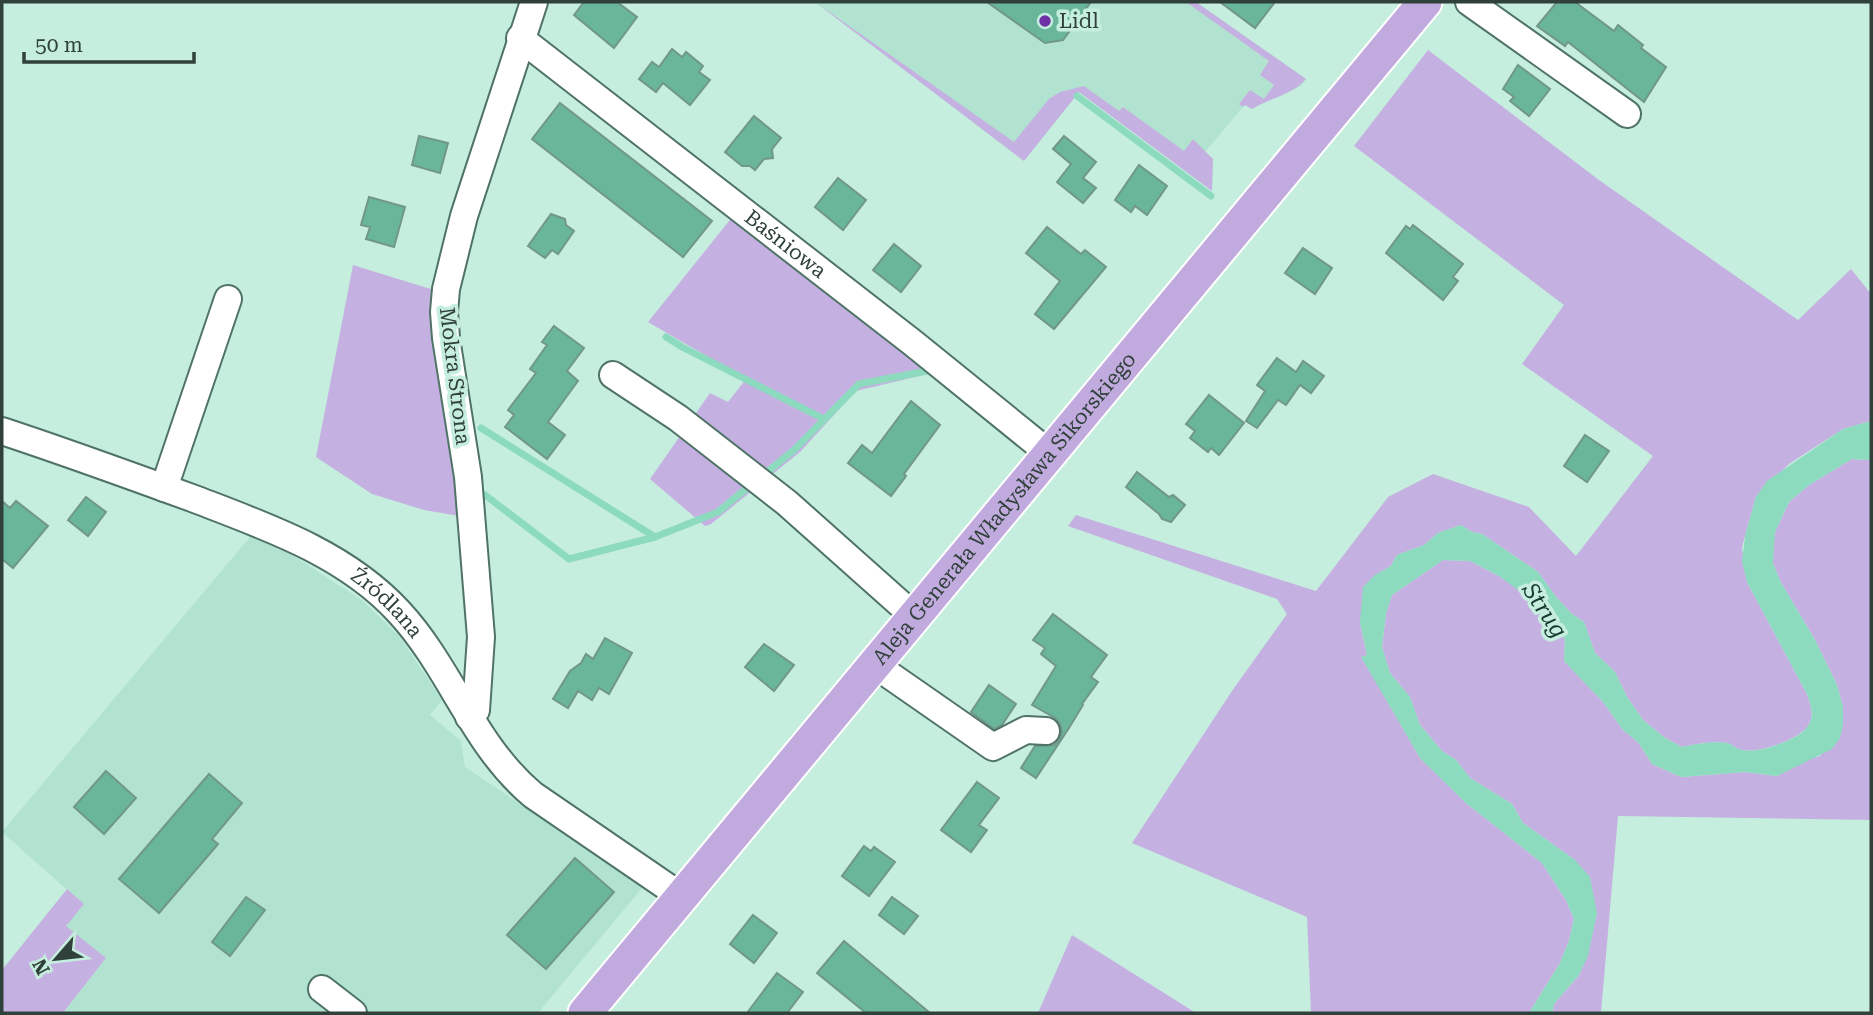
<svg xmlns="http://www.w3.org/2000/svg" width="1873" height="1015" viewBox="0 0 1873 1015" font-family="'Roboto Serif',serif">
<rect width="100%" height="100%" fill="#c6eede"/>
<g fill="#b2e3d1">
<polygon points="815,2 1196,2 1306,79 1301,86 1266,100 1252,109 1245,105 1243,107 1205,152 1213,159 1212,191 1079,92 1024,161"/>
<polygon points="255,531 362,600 399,636 442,700 430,715 461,741 465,767 643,887 538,1013 63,1013 106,958 65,926 83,904 2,832"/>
</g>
<g fill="#c5b1e1">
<polygon points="815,2 1014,142 1049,99 1060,92 1084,86 1119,111 1123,107 1184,151 1193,139 1213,159 1212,191 1079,92 1024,161"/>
<path d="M1186,2h10l110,77c-12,15 -38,20 -54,30l-7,-4 -2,2 -4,-3 11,-14 14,9 10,-14 -14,-10 9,-14z"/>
<path d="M1428,50l171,130 199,140 53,-51 20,25v127l-28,8 -54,35 -33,33 -11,39 -3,12 5,34 60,112c4,11 8,22 1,32 -9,14 -51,28 -66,24 -6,-1 -10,-6 -15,-7 -15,-2 -30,1 -45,4l-17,-9 -22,-18 -16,-23 -12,-25 -20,-19 -11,-31 -12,-8 -16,-17 -18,-25 -56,-38 -10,-2 -11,-7 -23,8 -14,12 -27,10 -6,11 -16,9 -15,47 7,34 -5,1 58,101 46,45 76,60 24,37 8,19 -5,22 -9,22 -31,50h-218l-4,-96 -175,-74 102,-155 53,-74 -10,-15 -209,-73 8,-11 240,76 72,-94 45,-23 96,33 47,49 77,-100 -131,-92 42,-59 -210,-159z"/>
<polygon points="733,216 932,373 856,391 800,452 711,524 705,526 650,479 710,393 728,402 746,379 648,322"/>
<polygon points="353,265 437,291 465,517 424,510 372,494 316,457"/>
<polygon points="1852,459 1871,460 1871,820 1618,816 1601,1013 1552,1013 1554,1004 1579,975 1597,913 1575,860 1523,823 1512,804 1470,778 1456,760 1442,751 1420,725 1410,697 1390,673 1382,647 1386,613 1392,595 1443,560 1470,561 1499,576 1525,594 1565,639 1564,661 1603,702 1623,730 1638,742 1652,764 1681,777 1745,772 1777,776 1808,759 1820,756 1843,707 1837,685 1815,640 1780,581 1773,563 1773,549 1775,532 1789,502 1809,485"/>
<polygon points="67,889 84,904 66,926 106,958 63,1013 2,1013 2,970"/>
<polygon points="1072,935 1196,1013 1038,1013"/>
</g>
<path fill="#8ddbbf" d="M1871,421v39l-19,-1 -43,26 -20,17 -14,30 -2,31 7,18 35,59 22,45 6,22v18l-3,13 -8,11 -55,27 -32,-4 -64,5 -29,-13 -14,-22 -15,-12 -20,-28 -39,-41 1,-22 -40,-44 -26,-19 -29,-15 -27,-1 -51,35 -6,18 -4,34 8,26 20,24 10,28 22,26 14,9 14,18 42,26 11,19 52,37 15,17 7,36 -9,43 -9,19 -25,29 -2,9h-23l31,-50 9,-22 5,-22 -8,-19 -24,-37 -76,-60 -46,-45 -59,-101 6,-2 -7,-33 3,-35 12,-12 16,-9 6,-11 27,-10 14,-12 23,-8 11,7 10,2 56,38 18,25 16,17 12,8 11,31 20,19 12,25 16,23 22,18 17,9c15,-3 30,-6 45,-4 5,1 9,6 15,7 15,4 58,-10 66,-24 7,-10 3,-21 -1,-32l-60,-112 -5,-20 3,-26 11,-39 11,-16 76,-52z"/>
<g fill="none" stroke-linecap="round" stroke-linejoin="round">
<g stroke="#8ddbbf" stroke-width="7">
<polyline points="1077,96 1211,196"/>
<polyline points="666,337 682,347 824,419"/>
<polyline points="481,428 655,537"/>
<polyline points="766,473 794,450 859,384 932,370 934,372"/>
<polyline points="485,495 569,559 655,537 718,512 747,488"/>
</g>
</g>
<g fill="#69b69b" stroke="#719789" stroke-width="2">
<polygon points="584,2 617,2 637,17 614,48 574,15"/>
<polygon points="987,2 1091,2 1063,40 1045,43"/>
<polygon points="1220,2 1275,2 1255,28"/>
<polygon points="1557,2 1575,2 1614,31 1618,25 1643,45 1641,48 1666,67 1644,102 1568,42 1565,46 1537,26"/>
<polygon points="672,49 682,57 686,52 703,66 699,72 710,80 690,105 663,83 656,92 639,79 652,62 659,67"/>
<polygon points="1518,65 1550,89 1529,116 1510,101 1514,97 1503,89"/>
<polygon points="560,103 712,221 683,257 532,139"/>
<polygon points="754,116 781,138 772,149 773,158 764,159 755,170 750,166 742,166 725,152"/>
<polygon points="419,136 448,143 440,173 412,165"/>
<polygon points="1064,136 1096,162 1083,178 1096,188 1083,203 1057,182 1071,164 1053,149"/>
<polygon points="1139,165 1167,186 1147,215 1135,206 1131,212 1115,200"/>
<polygon points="838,178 866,200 843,230 815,207"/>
<polygon points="369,197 405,207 394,247 366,239 370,227 361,225"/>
<polygon points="551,214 565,219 566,225 574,231 558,254 552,250 545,258 528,246"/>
<polygon points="1413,225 1463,264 1453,277 1458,281 1443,300 1386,253 1406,226 1410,229"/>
<polygon points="1047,227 1081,254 1085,250 1106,267 1054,329 1035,314 1060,281 1026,253"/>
<polygon points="894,244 921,266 901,292 873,270"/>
<polygon points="1303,248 1332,268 1315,294 1285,273"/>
<polygon points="554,326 584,348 567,371 578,381 548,422 565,435 547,459 505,427 514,415 508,410 536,373 530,369 547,345 542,342"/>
<polygon points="1277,358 1296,372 1303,361 1324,376 1311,393 1300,385 1286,405 1278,400 1257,428 1246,421 1265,391 1257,385"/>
<polygon points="1209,395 1244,423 1219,455 1211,448 1208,452 1190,438 1195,431 1186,424"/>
<polygon points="911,401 940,425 904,474 906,476 891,496 848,463 862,445 872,453"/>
<polygon points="1585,435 1609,451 1587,482 1564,466"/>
<polygon points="1137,472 1169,497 1173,495 1185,505 1171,522 1162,519 1159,514 1126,487"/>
<polygon points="86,497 106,512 88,536 68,520"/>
<polygon points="2,501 10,508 16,501 48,526 13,568 2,559"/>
<polygon points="1053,614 1107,655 1091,677 1098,682 1082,704 1083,705 1069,728 1036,778 1021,768 1035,746 1054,745 1059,740 1062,732 1060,724 1055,718 1032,705 1056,666 1041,654 1045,648 1033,640"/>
<polygon points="605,638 632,653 609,694 599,688 592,700 578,691 568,708 553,699 570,671 581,663 586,654 593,659"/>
<polygon points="764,644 794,665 774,691 745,667"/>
<polygon points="989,685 1016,704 1002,725 994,729 971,712"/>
<polygon points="106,771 136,798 104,834 74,807"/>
<polygon points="209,774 242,803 212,839 218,844 159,913 119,879"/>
<polygon points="977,782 999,798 979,825 987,830 971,852 941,830"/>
<polygon points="864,846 871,851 874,847 895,862 869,896 842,876"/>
<polygon points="575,858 614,892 546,969 507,935"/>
<polygon points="246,897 265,910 230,956 212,942"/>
<polygon points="892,897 918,916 904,934 879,915"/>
<polygon points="753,915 777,933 754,963 730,944"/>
<polygon points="844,941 930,1013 866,1013 817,973"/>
<polygon points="777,973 803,992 787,1013 747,1013"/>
</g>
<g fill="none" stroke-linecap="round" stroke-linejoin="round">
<g stroke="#4f7366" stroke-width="30">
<g id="minor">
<polyline points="1469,2 1627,114"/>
<path id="s1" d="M520,38l393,305 137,111"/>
<polyline points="613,375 678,418 787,503 915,617"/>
<path id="s2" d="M2,431c64,21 127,44 190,67 73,28 153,55 207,114 52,56 74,133 134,183l149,102"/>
<polyline points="164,488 228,299"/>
<polyline points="875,665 993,747 1026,730 1046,731"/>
<polyline points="469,717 476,710 481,637 468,477 446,338 444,312 446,289 464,216 534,2"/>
<polyline points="322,989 353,1013"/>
</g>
</g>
<g stroke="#fff" stroke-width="37">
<g id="major">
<path id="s3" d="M585,1013l840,-1011"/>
</g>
</g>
<use href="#minor" stroke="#fff" stroke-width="26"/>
<use href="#major" stroke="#c1aadd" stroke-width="33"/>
</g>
<circle fill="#6e30a6" stroke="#c6eede" stroke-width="2.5" cx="1045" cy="21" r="7"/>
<g text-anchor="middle" stroke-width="7" stroke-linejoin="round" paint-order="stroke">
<g font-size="21" fill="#30403a" stroke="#c6eede" text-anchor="start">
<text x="1059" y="28">Lidl</text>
</g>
<g font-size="21" fill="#30403a" stroke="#c6eede">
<text dy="7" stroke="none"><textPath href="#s1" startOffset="336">Baśniowa</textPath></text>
<text transform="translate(455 376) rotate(83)" y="7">Mokra Strona</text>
<text dy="7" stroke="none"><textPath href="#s3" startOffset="656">Aleja Generała Władysława Sikorskiego</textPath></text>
<text dy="7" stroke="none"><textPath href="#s2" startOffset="425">Źródlana</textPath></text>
</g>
<g font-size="23" font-style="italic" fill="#15392e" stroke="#c6eede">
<text transform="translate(1545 610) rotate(56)" y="8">Strug</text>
</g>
</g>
<rect width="1873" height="1015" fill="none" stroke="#30403a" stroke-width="7"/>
<g transform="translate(56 959) rotate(242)" stroke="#c6eede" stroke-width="5" paint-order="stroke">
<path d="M0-5L12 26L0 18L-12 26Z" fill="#30403a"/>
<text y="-10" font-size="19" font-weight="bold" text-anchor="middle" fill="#30403a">N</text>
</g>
<path d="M24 52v10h170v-10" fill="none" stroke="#30403a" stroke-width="3.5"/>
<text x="35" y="52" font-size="21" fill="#30403a" stroke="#c6eede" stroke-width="5" paint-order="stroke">50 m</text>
</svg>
